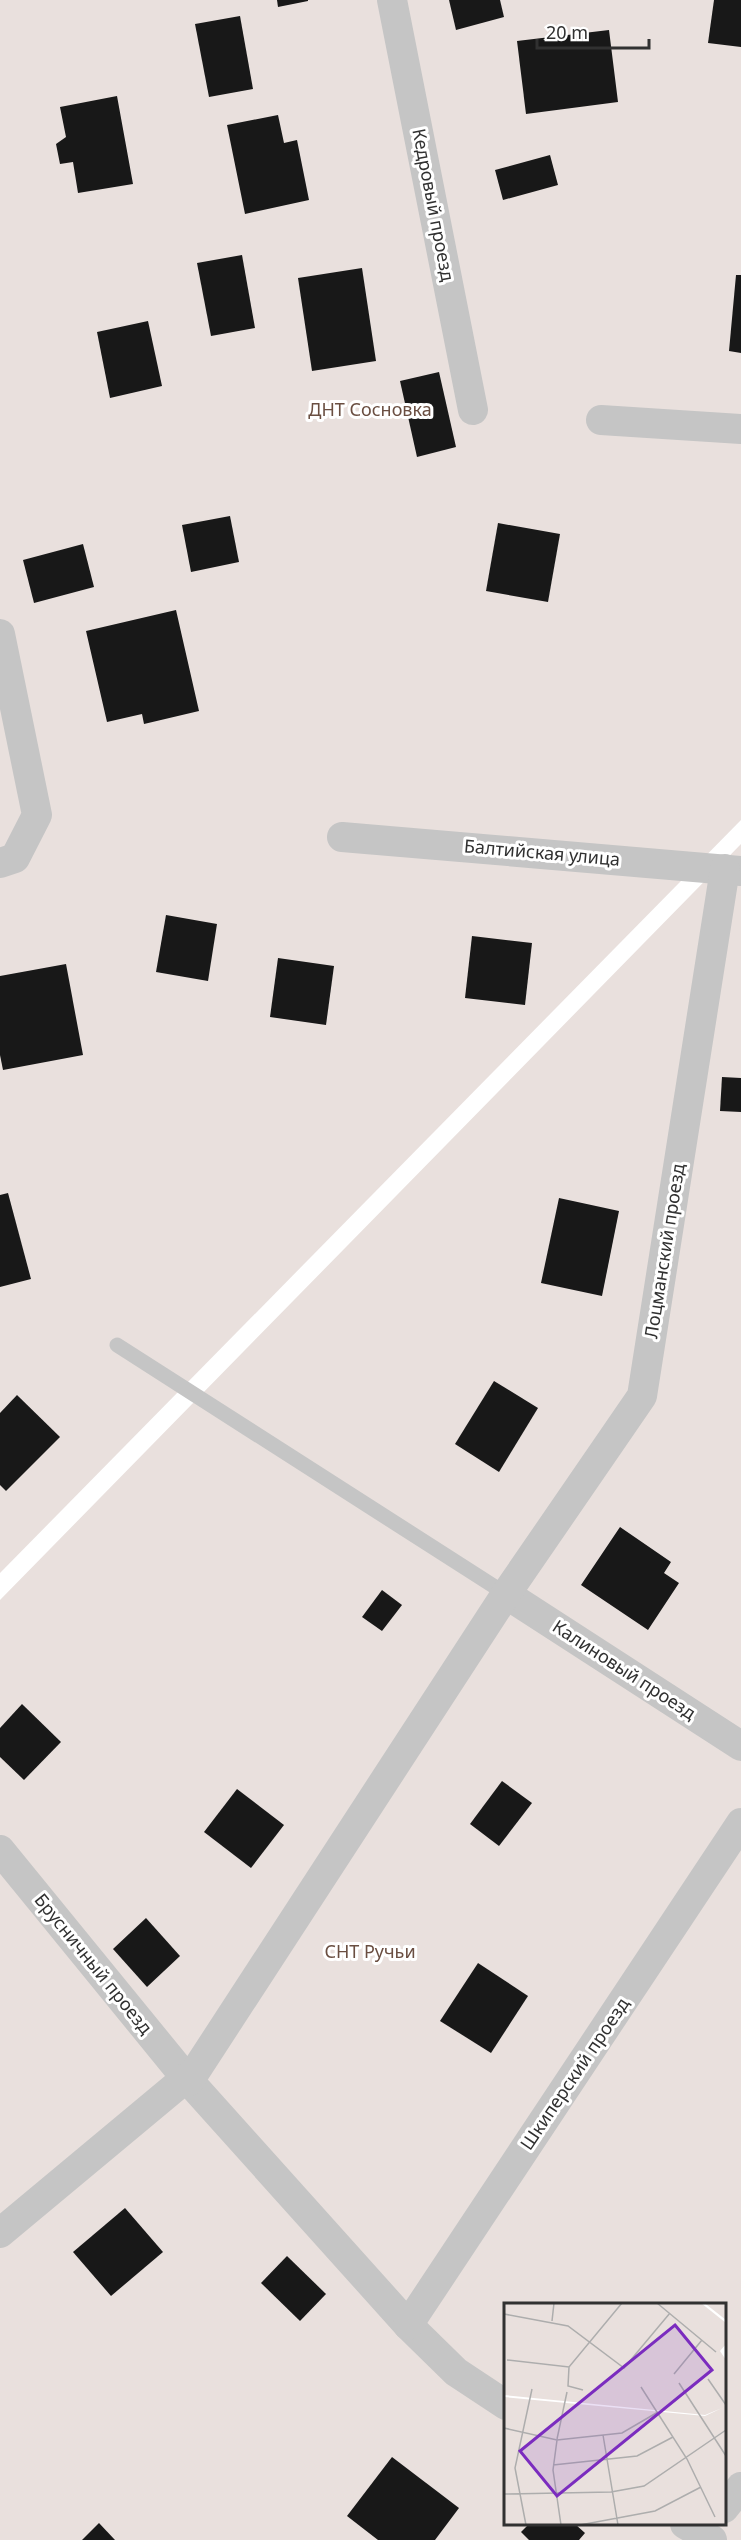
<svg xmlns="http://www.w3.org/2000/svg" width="741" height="2540" viewBox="0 0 741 2540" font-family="'Noto Sans',sans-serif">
<rect width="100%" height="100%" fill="#fff"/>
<g fill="#e9e0dd" fill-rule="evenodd">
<polygon points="0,0 741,0 741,820 0,1573"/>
<path d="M741,844v1696h-741v-940zM506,2304h218v220h-218z"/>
</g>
<g fill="#181818">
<polygon points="277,0 308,0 308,1 278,7"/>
<polygon points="449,0 500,0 504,17 456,30"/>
<polygon points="714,0 741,0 741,47 708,43"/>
<polygon points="240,16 253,89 209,97 195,24"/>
<polygon points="609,30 618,102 526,114 517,41"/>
<polygon points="117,96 133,184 78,193 73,162 60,164 56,144 66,137 60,107"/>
<polygon points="278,115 284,143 297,140 309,200 245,214 227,125"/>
<polygon points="550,155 558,185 503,200 495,170"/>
<polygon points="242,255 255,328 211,336 197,263"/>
<polygon points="362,268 376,361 312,371 298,278"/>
<polygon points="736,275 741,275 741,353 729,351"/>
<polygon points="148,321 162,386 110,398 97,332"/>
<polygon points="439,372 456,447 417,457 400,381"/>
<polygon points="230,516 239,562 191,572 182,525"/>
<polygon points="498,523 560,534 548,602 486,591"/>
<polygon points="83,544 94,587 34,603 23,560"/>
<polygon points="176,610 199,711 144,724 142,714 107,722 86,631"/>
<polygon points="166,915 217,924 208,981 156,972"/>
<polygon points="472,936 532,943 525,1005 465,998"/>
<polygon points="278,958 334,966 326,1025 270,1017"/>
<polygon points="66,964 83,1055 3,1070 0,1055 0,976"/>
<polygon points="722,1077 741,1078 741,1112 720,1111"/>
<polygon points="8,1193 31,1279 0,1287 0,1195"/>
<polygon points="559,1198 619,1211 602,1296 541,1283"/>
<polygon points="494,1381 538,1408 499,1472 455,1444"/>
<polygon points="17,1395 60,1437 6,1491 0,1485 0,1413"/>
<polygon points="620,1527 671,1562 664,1573 679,1583 648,1630 581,1585"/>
<polygon points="382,1590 402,1605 382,1631 362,1617"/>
<polygon points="22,1704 61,1742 24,1780 0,1757 0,1728"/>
<polygon points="502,1781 532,1803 499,1846 470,1824"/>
<polygon points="237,1789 284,1825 251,1868 204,1832"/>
<polygon points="146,1918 180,1956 147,1987 113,1949"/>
<polygon points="478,1963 528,1996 491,2053 440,2021"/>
<polygon points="125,2208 163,2252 111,2296 73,2252"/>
<polygon points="287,2256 326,2294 300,2321 261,2283"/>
<polygon points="392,2457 459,2508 435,2540 378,2540 347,2516"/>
<polygon points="99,2523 115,2540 82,2540"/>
<polygon points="529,2524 575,2524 585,2533 579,2540 529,2540 521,2532"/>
</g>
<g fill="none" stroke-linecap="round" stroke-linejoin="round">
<polyline stroke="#c5c5c5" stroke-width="15" points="117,1345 506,1594"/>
<g stroke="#c5c5c5" stroke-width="30">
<polyline points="392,0 473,410"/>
<polyline points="601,420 741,429"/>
<polyline points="0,634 37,815 15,858 0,863"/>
<polyline points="342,837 741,871"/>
<polyline points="506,1594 741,1746"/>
<polyline points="0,1850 186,2078"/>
<polyline points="189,2081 408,2325 456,2372 506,2405"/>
<polyline points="0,2233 186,2078 189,2081 506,1594 642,1396 725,869"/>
<polyline points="408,2325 741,1823"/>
<polyline points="724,2508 741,2487"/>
<polyline points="685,2524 712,2540"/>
</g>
</g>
<g text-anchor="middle" stroke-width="6" stroke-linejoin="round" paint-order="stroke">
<g font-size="18" fill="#313131" stroke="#fff">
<text transform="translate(433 205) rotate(79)" y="6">Кедровый проезд</text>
<text transform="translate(542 853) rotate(5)" y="6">Балтийская улица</text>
<text transform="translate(665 1251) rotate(-81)" y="6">Лоцманский проезд</text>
<text transform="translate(624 1670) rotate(33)" y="6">Калиновый проезд</text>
<text transform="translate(93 1964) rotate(51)" y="6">Брусничный проезд</text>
<text transform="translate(575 2074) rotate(-56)" y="6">Шкиперский проезд</text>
</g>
<g font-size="18" fill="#6a4e41" stroke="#fff">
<text x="370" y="416">ДНТ Сосновка</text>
<text x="370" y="1958">СНТ Ручьи</text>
</g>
</g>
<g transform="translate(504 2303)">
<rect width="222" height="222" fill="#fff"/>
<path d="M0,0h197l25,20v21l-6,7 6,9v165h-222v-128l201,19 17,-8 -17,7 -201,-20zM200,0h22v17l-19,-15z" fill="#e9e0dd"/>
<path fill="none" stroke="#adadad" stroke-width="1.5" d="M153,0l59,49M0,11l64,12 56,42 46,-55M48,18l2,-18M3,57l62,7 53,-64M65,64l-1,19 15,4M170,71l28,-34M204,76l18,26M175,80l47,73M137,84l46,72 28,58M0,125l53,12 65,-7 36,-21M99,132l15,90M53,136l10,-47M53,137l-4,30 8,55M49,162l84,-9 36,-19M0,191l107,-2 33,-6 82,-56M22,222l-11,-57 17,-79M76,222l75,-14 46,-24"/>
<path fill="#7b2cbf" fill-opacity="0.15" stroke="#7b2cbf" stroke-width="3" d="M171,22l37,45 -155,126 -37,-45z"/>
<rect width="222" height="222" fill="none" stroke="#313131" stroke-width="3"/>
</g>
<path d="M537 39v9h112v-9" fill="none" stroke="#313131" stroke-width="3"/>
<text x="546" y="39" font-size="18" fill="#313131" stroke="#ffffff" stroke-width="4.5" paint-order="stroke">20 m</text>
</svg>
